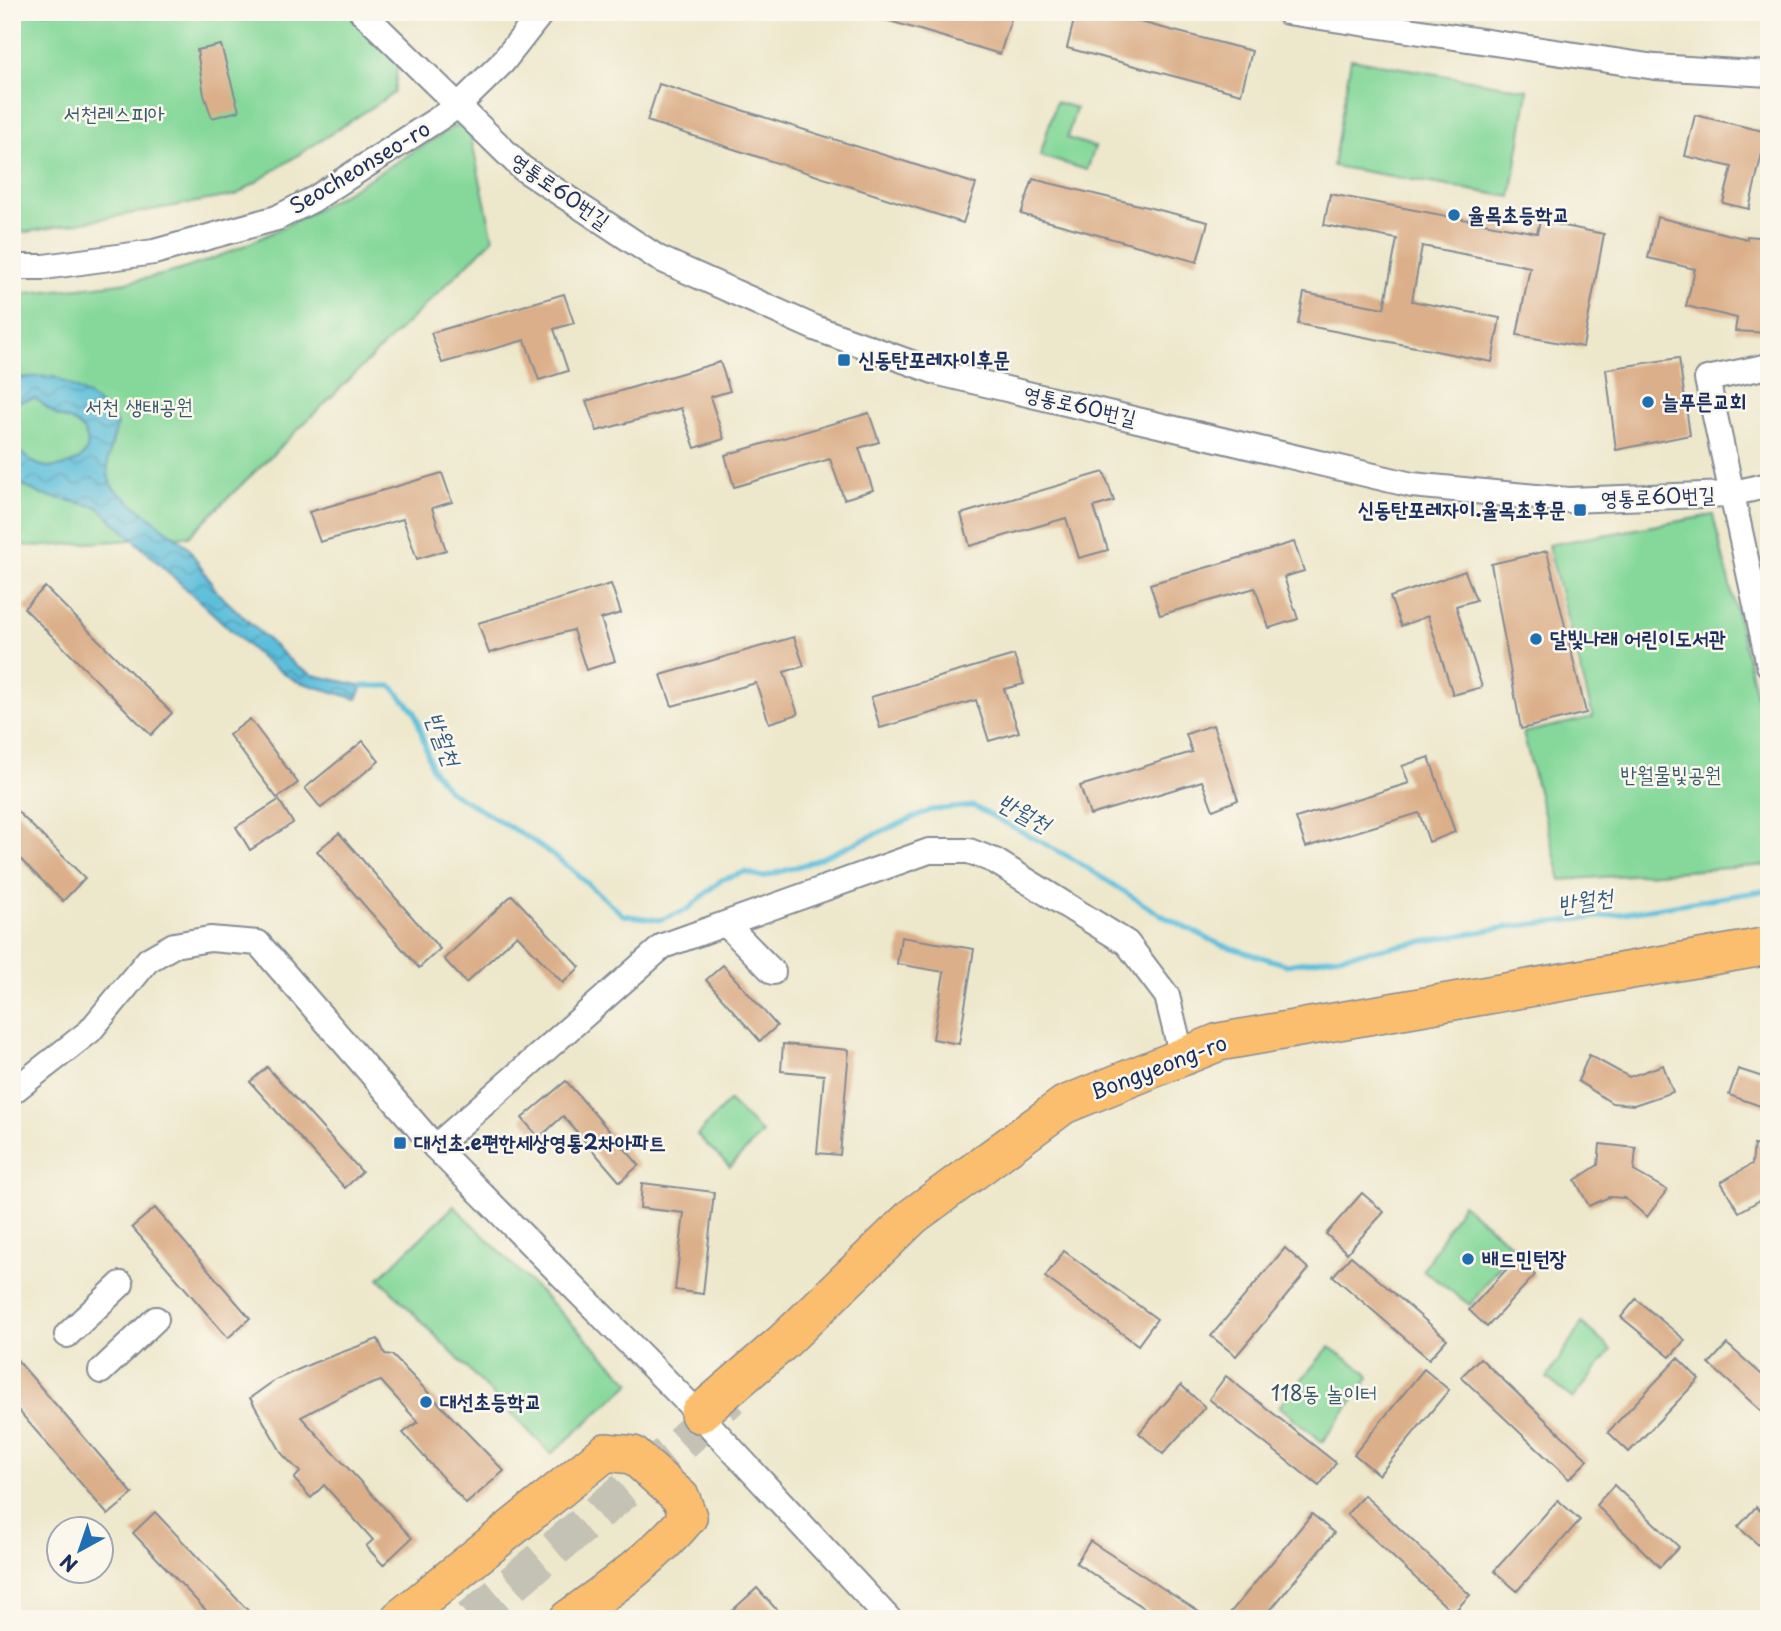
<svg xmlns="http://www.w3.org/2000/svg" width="1781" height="1631" viewBox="0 0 1781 1631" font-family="'Playpen Sans','Poor Story',sans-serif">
<defs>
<pattern id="water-waves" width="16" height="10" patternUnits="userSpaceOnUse" patternTransform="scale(1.75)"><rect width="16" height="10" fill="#5cbeda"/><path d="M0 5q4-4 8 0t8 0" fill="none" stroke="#4b9bb4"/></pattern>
</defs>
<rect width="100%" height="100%" fill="#fbf7ec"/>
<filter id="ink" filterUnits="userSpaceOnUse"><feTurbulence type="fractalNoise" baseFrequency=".0143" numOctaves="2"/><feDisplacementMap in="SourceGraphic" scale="14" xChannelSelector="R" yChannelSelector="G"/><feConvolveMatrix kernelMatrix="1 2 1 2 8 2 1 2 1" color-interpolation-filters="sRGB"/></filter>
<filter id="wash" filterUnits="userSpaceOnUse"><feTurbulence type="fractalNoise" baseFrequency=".00686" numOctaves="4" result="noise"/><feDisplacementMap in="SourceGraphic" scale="28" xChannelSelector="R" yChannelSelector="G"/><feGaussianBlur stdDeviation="1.57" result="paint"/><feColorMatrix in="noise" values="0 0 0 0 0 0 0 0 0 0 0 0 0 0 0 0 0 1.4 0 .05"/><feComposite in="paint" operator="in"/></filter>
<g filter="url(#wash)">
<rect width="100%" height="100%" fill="#ede7cb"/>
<g fill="#85d89a" stroke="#50847c" stroke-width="2">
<polygon points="12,12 346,12 399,56 394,93 236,195 27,232 12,230"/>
<polygon points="1351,59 1528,90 1511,197 1333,166"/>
<polygon points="1056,102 1076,108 1067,138 1095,147 1087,170 1040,156"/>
<path d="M467,119l26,120 -304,297 -145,10 -32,-1v-251c56,-5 115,-8 168,-24 103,-32 195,-96 287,-151z"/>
<polygon points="1713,515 1769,749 1769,865 1561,880 1523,733 1593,717 1548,545"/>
<polygon points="729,1101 762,1133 730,1167 697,1135"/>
<polygon points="1462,1204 1514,1247 1470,1305 1423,1270"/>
<polygon points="454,1206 631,1383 551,1454 379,1278"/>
<polygon points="1582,1323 1611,1350 1573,1399 1547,1378"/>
<polygon points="1329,1347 1366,1372 1369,1378 1322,1442 1279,1406"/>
</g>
<path fill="url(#water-waves)" stroke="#3c769c" stroke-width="2" d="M52,376c22,12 53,25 65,48 -4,21 -17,46 -3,65l73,57 31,47 79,74 16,8 50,11 -6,13 -61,-18 -33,-21 -165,-153 -56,-12 -30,-15v-35c8,7 17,16 27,20 20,7 61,-5 45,-33 -6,-11 -18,-12 -28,-17 -7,-5 -14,-12 -21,-17l-23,5v-25z"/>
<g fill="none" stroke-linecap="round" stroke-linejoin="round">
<polyline stroke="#5cbeda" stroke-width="5" points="363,686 392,686 415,712 432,769 449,791 530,839 570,868 623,915 659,920 687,910 721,880 745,872 763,877 809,863 931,810 973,806 1073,859 1161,915 1219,944 1287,965 1507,927 1599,917 1769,890"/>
</g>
<g id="blocks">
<g fill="#dbaf89">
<polygon points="873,12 1000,12 1012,16 1000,54 873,16"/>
<polygon points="1076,12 1101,12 1252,51 1241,94 1067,48"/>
<polygon points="221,45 239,111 212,118 204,95 197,50"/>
<polygon points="659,84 976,184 963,223 647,121"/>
<polygon points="1695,115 1767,132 1749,209 1723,203 1732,167 1685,156"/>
<polygon points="1033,179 1208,222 1197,262 1021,214"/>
<polygon points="1330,194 1537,233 1540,221 1604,234 1583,347 1517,335 1530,267 1422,246 1412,301 1500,318 1492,362 1298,324 1304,293 1384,308 1397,239 1324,225"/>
<polygon points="1657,217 1747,239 1747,236 1769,238 1769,333 1735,331 1737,318 1686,306 1695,269 1648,258"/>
<polygon points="564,294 574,323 554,329 568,371 539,380 525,340 442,363 431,333"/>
<polygon points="1679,358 1690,435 1616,450 1606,369"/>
<polygon points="720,362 730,391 710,397 724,439 695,448 681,408 597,431 586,401"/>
<polygon points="869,413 879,442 859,448 873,490 844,499 830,459 734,487 725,455"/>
<polygon points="1104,472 1114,501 1094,507 1108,550 1079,558 1066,518 970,546 961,514"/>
<polygon points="442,473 452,502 432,508 446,550 417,559 403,519 320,542 309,512"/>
<polygon points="1294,542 1304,571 1284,577 1298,619 1269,628 1255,588 1160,615 1150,584"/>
<polygon points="1547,551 1586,713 1521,729 1491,564"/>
<polygon points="1465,571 1476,600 1456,606 1482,687 1453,695 1428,616 1401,626 1390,597"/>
<polygon points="611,584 621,613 601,619 615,661 586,670 573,630 489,653 478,623"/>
<polygon points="45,587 172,713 151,735 24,608"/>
<polygon points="794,637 804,666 784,672 798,714 769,723 756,683 672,706 661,675"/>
<polygon points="1014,655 1024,684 1004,689 1019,732 989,741 976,700 880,728 871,697"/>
<polygon points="250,719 298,783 277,798 229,735"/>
<polygon points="1213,725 1238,800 1213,810 1202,781 1090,815 1080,786 1192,752 1186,734"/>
<polygon points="363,741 379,761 321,808 305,788"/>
<polygon points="1429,757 1455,832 1429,842 1419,813 1306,847 1296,818 1409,783 1402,766"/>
<polygon points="279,800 293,823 250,850 236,827"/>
<polygon points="12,806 85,878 63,901 12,851"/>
<polygon points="339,833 440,949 419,968 317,851"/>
<polygon points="512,895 580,967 563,983 517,935 466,983 444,959"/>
<polygon points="901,937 974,949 959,1044 933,1039 944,972 897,964"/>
<polygon points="723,965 777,1026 760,1041 706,980"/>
<polygon points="783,1044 849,1050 840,1155 817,1153 824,1075 781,1071"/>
<polygon points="1589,1055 1629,1077 1663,1065 1673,1092 1634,1105 1612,1103 1578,1081"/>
<polygon points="267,1067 362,1172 345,1188 250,1082"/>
<polygon points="1738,1069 1769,1079 1769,1109 1729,1095"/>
<polygon points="566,1081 639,1165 620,1182 563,1116 539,1138 522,1118"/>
<polygon points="1600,1144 1636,1148 1634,1171 1667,1190 1647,1217 1625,1198 1609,1197 1589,1206 1575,1180 1598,1165"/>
<polygon points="1754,1145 1769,1147 1769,1199 1762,1199 1739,1212 1721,1182 1752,1164"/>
<polygon points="642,1183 714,1192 703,1294 675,1290 684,1213 640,1208"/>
<polygon points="1362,1193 1384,1212 1347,1253 1326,1234"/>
<polygon points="155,1208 250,1318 228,1338 132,1227"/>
<polygon points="1285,1248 1309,1269 1236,1356 1211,1336"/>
<polygon points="1064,1251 1157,1319 1138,1345 1045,1277"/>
<polygon points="1351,1256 1447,1339 1429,1359 1333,1276"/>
<polygon points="1517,1258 1535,1275 1487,1327 1469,1310"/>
<polygon points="1636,1299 1685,1340 1670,1357 1621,1317"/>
<polygon points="378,1339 385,1354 392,1355 504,1471 466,1504 403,1433 418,1422 381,1381 349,1392 301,1417 412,1538 383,1565 366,1546 373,1540 324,1485 311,1498 294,1479 300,1472 283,1455 250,1398 275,1380 313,1363"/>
<polygon points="1727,1344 1769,1381 1769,1418 1709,1364"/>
<polygon points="12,1354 133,1494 108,1515 12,1403"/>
<polygon points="1480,1358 1588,1460 1569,1479 1461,1377"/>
<polygon points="1678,1358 1699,1379 1629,1452 1608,1432"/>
<polygon points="1424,1369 1449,1390 1379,1475 1354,1454"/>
<polygon points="1226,1376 1336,1463 1319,1486 1209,1399"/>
<polygon points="1181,1385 1205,1407 1163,1454 1139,1433"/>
<polygon points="1614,1485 1679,1547 1660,1567 1596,1505"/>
<polygon points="1364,1495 1470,1595 1453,1613 1347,1514"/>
<polygon points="1558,1500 1580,1520 1517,1591 1494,1571"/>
<polygon points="1756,1507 1769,1518 1769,1554 1738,1527"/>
<polygon points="155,1512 256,1619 214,1619 133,1533"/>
<polygon points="1312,1514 1334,1533 1263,1619 1225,1619"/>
<polygon points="1090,1541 1210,1619 1161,1619 1076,1563"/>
<polygon points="757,1588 785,1619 723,1619"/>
</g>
</g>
</g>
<g filter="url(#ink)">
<use href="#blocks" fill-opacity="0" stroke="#848b94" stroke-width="2"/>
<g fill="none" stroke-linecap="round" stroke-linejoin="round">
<polyline stroke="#c3c2b5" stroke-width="37" stroke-dasharray="37 18" stroke-linecap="butt" points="470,1619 679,1445 731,1397"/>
<g stroke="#848b94" stroke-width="28">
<g id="minor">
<polyline points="362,12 522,168 658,258 815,328 939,373 1412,485 1568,500 1730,494 1769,485"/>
<polyline points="1287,12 1655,67 1769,74"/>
<polyline points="12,267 44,267 154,252 277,218 314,199 458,106 502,63 542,12"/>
<polyline points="1769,366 1707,379 1769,665"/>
<polyline points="726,924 773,972"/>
<polyline points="12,1092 90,1031 148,960 174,945 210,939 258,943 435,1147 699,1414 889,1619"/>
<polyline points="435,1147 663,946 929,851 969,851 995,861 1127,943 1167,996 1182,1057"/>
<polyline points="67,1335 121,1284"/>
<polyline points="101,1371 156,1319"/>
</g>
</g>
<g stroke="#848b94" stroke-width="40">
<g id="highway">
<polyline points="699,1414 783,1342 913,1216 1064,1105 1219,1042 1769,946"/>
<path d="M399,1619l207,-167 27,3 48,43 7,19c-34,41 -77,71 -120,102"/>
</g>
</g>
<use href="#minor" stroke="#fff" stroke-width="24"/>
<use href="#highway" stroke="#fbbe6e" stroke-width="37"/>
</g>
</g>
<g fill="#1f6fb2" stroke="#fbf7ec" stroke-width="2.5">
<circle cx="1454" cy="215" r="7"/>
<rect x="837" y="353" width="14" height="14" rx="3.5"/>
<circle cx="1648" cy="402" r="7"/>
<rect x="1573" y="503" width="14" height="14" rx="3.5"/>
<circle cx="1536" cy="639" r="7"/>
<rect x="393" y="1136" width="14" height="14" rx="3.5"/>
<circle cx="1468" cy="1259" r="7"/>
<circle cx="426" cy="1402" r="7"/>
</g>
<g text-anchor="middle" stroke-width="5" stroke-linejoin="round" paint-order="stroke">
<g font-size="21" fill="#36596d" stroke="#fbf7ec">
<text x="114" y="121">서천레스피아</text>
<text x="139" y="414">서천 생태공원</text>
<text x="1671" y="782">반월물빛공원</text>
<text x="1324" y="1401">118동 놀이터</text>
</g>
<g font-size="21" fill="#1b2f5e" stroke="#fbf7ec">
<text transform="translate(360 168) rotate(-31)" y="7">Seocheonseo-ro</text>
<text transform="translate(560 191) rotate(35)" y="7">영통로60번길</text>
<text transform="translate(1080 406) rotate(13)" y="7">영통로60번길</text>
<text transform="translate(1658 497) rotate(-2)" y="7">영통로60번길</text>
<text transform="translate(1159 1068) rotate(-21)" y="7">Bongyeong-ro</text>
</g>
<g font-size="21" font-weight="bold" fill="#1b2f5e" stroke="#fbf7ec" text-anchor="start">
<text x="1468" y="222">율목초등학교</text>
<text x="858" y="367">신동탄포레자이후문</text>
<text x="1662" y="409">늘푸른교회</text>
<text x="1566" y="517" text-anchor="end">신동탄포레자이.율목초후문</text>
<text x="1550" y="646">달빛나래 어린이도서관</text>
<text x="414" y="1150">대선초.e편한세상영통2차아파트</text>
<text x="1482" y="1266">배드민턴장</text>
<text x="440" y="1409">대선초등학교</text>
</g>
<g font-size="23" font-style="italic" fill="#2e5a83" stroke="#fbf7ec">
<text transform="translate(443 739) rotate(69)" y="8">반월천</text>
<text transform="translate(1024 813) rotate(28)" y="8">반월천</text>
<text transform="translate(1585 901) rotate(-9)" y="8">반월천</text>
</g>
</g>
<rect width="1781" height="1631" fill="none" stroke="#fbf7ec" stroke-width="42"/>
<g transform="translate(80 1550) rotate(220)"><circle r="33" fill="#fbf7ec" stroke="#a1a7b3" stroke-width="2"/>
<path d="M0-5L12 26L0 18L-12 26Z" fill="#1f6fb2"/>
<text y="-10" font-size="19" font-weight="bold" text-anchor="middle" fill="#1b2f5e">N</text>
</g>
</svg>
